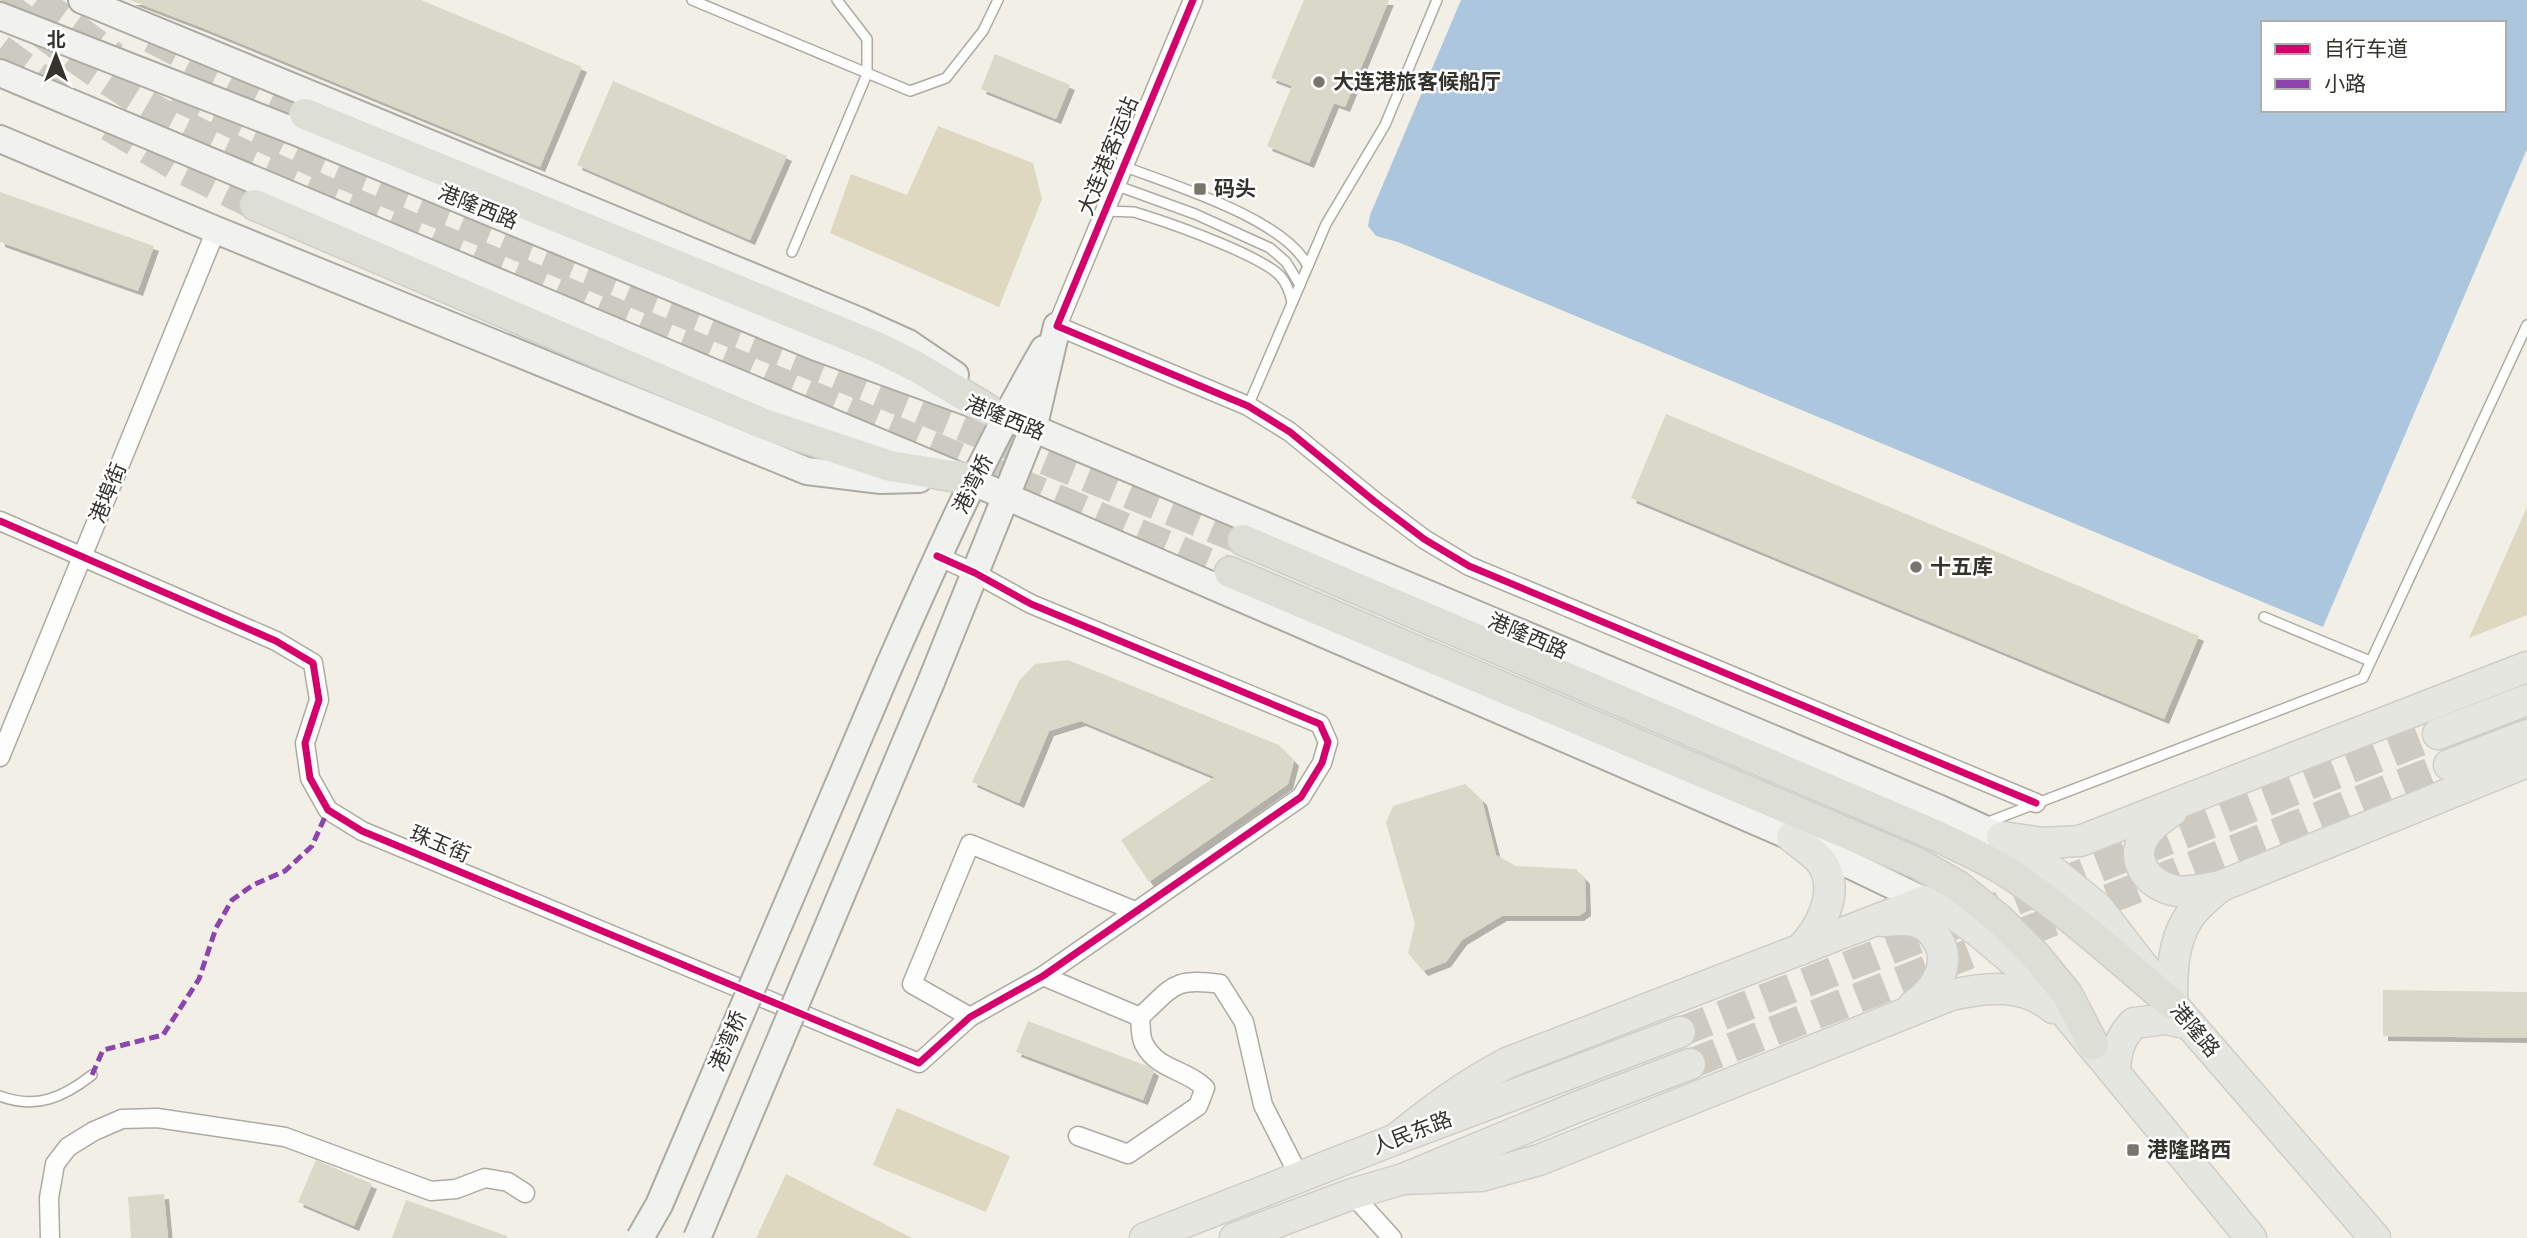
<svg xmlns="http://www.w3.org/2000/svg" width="2527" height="1238" viewBox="0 0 2527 1238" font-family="Cabin,'Noto Sans SC',sans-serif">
<defs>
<filter id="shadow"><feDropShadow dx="5" dy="5" stdDeviation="0" flood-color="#0004"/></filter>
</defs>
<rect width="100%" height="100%" fill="#f2f0e6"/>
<g fill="#ddd8bf">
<polygon points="938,126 1033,163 1042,199 999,307 830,233 851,174 907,195"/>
<polygon points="2527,507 2527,615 2469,638"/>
<polygon points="897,1108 1010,1156 986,1212 873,1165"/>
<polygon points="786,1174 912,1238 756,1238"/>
</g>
<path fill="#acc6de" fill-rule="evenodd" d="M1461,0h1066v149l-204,478 -925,-385 -22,-6 -8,-10 2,-11zM2263,23h241v87h-241z"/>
<g fill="#dad8c9" filter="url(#shadow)">
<polygon points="130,0 421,0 582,67 540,167 203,28"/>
<polygon points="1304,0 1389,0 1345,107 1334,103 1309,163 1267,146 1292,86 1271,78"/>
<polygon points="995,54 1070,85 1056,119 981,89"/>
<polygon points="613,81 787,156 750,240 577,165"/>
<polygon points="0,192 154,246 138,291 0,242"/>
<polygon points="1666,414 2199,636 2164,719 1631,498"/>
<polygon points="1068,660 1279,745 1294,761 1288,784 1149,882 1121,840 1215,777 1081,721 1049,731 1019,803 972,782 1019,681 1035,664"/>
<polygon points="1465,784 1482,800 1496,855 1516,866 1576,869 1585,879 1586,911 1579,916 1502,916 1462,940 1446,962 1423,971 1408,953 1415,924 1386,823 1393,806"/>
<polygon points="2383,990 2527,992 2527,1038 2383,1036"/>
<polygon points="1028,1021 1147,1066 1154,1071 1143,1100 1016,1052"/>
<polygon points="316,1160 372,1184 354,1226 298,1202"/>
<polygon points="164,1194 168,1238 131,1238 128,1197"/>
<polygon points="406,1200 507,1236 507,1238 392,1238"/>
</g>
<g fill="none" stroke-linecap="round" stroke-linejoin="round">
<g stroke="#cccac1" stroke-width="30" stroke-dasharray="30 15" stroke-linecap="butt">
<polyline points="1680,1032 2438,734"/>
<polyline points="1690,1064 2449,765"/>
</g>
<g stroke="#cccac1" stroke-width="30" stroke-dasharray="30 15" stroke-linecap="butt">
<polyline points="37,0 114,57"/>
<path d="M0,1c39,30 79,61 121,88 61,40 129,68 195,98l914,385"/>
<polyline points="151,38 261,94 305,114"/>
<polyline points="0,49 62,95"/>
<polyline points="174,95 316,163 395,196 1243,540"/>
<polyline points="109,126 176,166 255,205"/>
</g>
<g stroke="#acaba3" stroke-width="12">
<g id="service">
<polyline points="692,0 910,91 946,78 983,31 998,0"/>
<path d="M1123,166c49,19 160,52 185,100"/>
<polyline points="1115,185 1195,214 1270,248 1286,262 1300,285"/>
<path d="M1105,211l29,1 16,5c28,9 114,40 131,60 6,7 9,16 11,25"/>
<polyline points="792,252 867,74 867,39 837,0"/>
<polyline points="1248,406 1326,224 1385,125 1437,0"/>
<polyline points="2264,617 2370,661"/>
<polyline points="1983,824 2363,678 2527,325"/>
<path d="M0,1096c36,14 64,1 92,-21"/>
</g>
</g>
<g stroke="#acaba3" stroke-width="21">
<g id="minor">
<polyline points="1193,0 1057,326 1248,406 1290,432 1374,501 1424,539 1469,566 2036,803"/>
<polyline points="0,521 276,641 313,663 319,700 305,743 310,778 328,810 362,831 919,1063 970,1017 1043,976 1301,797 1322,763 1328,742 1320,724 1031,604 975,573 937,556"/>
<polyline points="0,757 216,230"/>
<path d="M1043,976l97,41c33,-30 33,-40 80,-33l24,38 19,83 30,59"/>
<polyline points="970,1017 912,984 970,844 1135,911"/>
<path d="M1078,1136l50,18 70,-48 7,-18c-19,-19 -48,-18 -61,-44 -4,-7 -3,-19 -4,-27"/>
<polyline points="1352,1194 1392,1238"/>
<polyline points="50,1238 49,1198 55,1164 68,1147 94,1131 122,1119 157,1118 285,1137 431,1191 456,1189 485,1178 508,1182 525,1193"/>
</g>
</g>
<g stroke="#acaba3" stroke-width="30">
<g id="secondary">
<polyline points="82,0 857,320 908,343 955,375"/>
<polyline points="0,16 299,133 816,347 987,409 1938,808 2002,837"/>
<polyline points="0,73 964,478 1792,837 1925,901"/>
<polyline points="0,139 216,230 807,471 881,480 919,479"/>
<path d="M890,664c47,-107 95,-214 154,-315"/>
<polyline points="931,682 1033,429 1057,326"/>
</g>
</g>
<g stroke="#cecdc8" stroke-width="33">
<g id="primary">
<polyline points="2438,734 2527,700"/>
<polyline points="2449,765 2527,735"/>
<path d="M2172,811c-7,5 -15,10 -21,17 -26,26 -6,58 26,63 14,2 30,-3 44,-5l306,-124"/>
<path d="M1792,837c9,8 23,16 30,26 19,29 -2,66 -22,87"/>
<polyline points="2002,837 2043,843 2080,841 2527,667"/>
<polyline points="2009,841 2045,865 2098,908 2172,1004 2375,1238"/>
<path d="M1882,921c14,-1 35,-4 47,8 28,27 10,59 -16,77"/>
<path d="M2172,1004c0,-30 0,-62 17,-87 8,-12 21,-22 32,-31"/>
<path d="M2115,1071c1,-20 5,-34 19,-48l32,-4 23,5"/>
<path d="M1396,1139c37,-30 69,-54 111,-76l418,-162 16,4 38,27 66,56 206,250"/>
<path d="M1403,1179l78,-3 58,-16 412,-165c35,-8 73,-12 102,13"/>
<polyline points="1145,1238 1396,1139 1680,1032"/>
<polyline points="1235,1238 1352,1194 1403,1179 1577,1107 1690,1064"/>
</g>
</g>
<g stroke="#cecdc8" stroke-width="33">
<g id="trunk">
<polyline points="305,114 879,348 917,367 987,409"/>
<polyline points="255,205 761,423 890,466 964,478"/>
<path d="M1243,540l692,295c25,12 50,23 72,37 59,38 112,87 165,132"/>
<polyline points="1230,572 1917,863 1958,886 1999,919 2035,955 2067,994 2093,1044"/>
</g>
</g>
<use href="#service" stroke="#fdfdfb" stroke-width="9"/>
<use href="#minor" stroke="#fdfdfb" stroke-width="18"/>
<use href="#secondary" stroke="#f1f2ed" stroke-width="26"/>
<use href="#primary" stroke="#e5e6df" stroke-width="30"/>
<use href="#trunk" stroke="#ddded6" stroke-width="30"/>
<g stroke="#acaba3" stroke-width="30" stroke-linecap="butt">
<g id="secondary-bridge">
<polyline points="640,1238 659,1205 890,664"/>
<polyline points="697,1238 931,682"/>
</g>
</g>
<use href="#secondary-bridge" stroke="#f1f2ed" stroke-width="26"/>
<polyline stroke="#8e44ad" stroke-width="5" stroke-dasharray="10 5" stroke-linecap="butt" points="92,1075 103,1050 163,1035 199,979 216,928 232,900 253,885 285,871 312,846 328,810"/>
<g stroke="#fff" stroke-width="11">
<g id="cycleway">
<polyline points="1193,0 1057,326 1248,406 1290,432 1374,501 1424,539 1469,566 2036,803"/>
<polyline points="0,521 276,641 313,663 319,700 305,743 310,778 328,810 362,831 919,1063 970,1017 1043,976 1301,797 1322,763 1328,742 1320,724 1031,604 975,573 937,556"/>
</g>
</g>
<use href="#cycleway" stroke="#d6006c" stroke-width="7"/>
</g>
<g fill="#77766d" stroke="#fff" stroke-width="2.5">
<circle cx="1319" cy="82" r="7"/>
<rect x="1193" y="182" width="14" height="14" rx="3.5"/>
<circle cx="1916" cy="567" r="7"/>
<rect x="2126" y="1143" width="14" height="14" rx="3.5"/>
</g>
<g text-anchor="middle" stroke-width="5" stroke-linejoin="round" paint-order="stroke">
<g font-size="21" font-weight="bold" fill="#35342c" stroke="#fff" text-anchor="start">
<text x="1333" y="89">大连港旅客候船厅</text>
<text x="1214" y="196">码头</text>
<text x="1930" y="574">十五库</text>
<text x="2147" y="1157">港隆路西</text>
</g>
<g font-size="21" fill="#35342c" stroke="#fff">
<text transform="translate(1108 156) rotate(-68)" y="7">大连港客运站</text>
<text transform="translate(478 207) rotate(22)" y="7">港隆西路</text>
<text transform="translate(1005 418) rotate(22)" y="7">港隆西路</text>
<text transform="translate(973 484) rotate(-64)" y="7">港湾桥</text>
<text transform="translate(108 493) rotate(-68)" y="7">港埠街</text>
<text transform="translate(1528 636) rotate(23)" y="7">港隆西路</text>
<text transform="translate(440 844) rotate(23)" y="7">珠玉街</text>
<text transform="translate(2195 1030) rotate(50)" y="7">港隆路</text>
<text transform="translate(728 1041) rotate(-67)" y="7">港湾桥</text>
<text transform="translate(1412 1133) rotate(-21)" y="7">人民东路</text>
</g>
</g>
<rect x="2261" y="21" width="245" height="91" fill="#ffffff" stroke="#aeaeab" stroke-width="2"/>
<rect x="2275" y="44" width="35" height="10" fill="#d6006c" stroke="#aeaeab" stroke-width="2"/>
<text x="2324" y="56" font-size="21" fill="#35342c">自行车道</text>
<rect x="2275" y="79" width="35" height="10" fill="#8e44ad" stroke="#aeaeab" stroke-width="2"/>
<text x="2324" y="91" font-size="21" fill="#35342c">小路</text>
<g transform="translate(56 56)" stroke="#ffffff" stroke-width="5" paint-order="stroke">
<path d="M0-5L12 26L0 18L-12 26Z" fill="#35342c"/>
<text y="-10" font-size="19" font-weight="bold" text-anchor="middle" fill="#35342c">北</text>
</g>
</svg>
